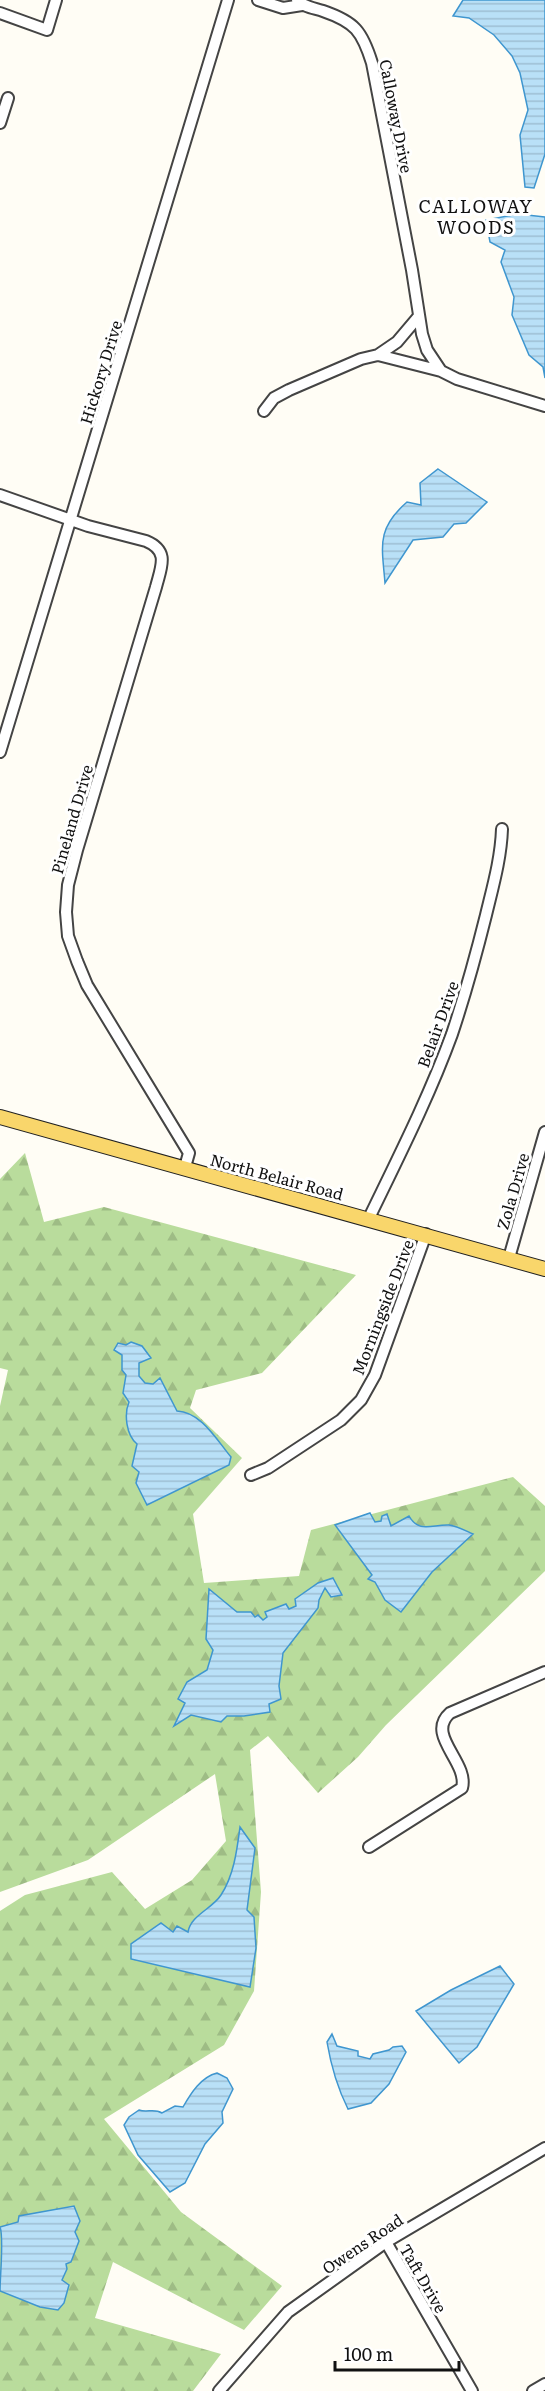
<svg xmlns="http://www.w3.org/2000/svg" width="545" height="2391" viewBox="0 0 545 2391" font-family="Literata,serif">
	<defs>
		<pattern id="forest-firs" width="22" height="20" patternUnits="userSpaceOnUse" patternTransform="scale(1.5)"><rect width="22" height="20" fill="#b9dc9c"/><path d="M5 1l3.5 6h-7zM16 11l3.5 6h-7z" fill="#9ebc85"/></pattern>
		<pattern id="water-rules" width="6" height="5" patternUnits="userSpaceOnUse" patternTransform="scale(1.5)"><rect width="6" height="5" fill="#b9e0f7"/><path d="M0 2.5h6" fill="none" stroke="#9ebfd3"/></pattern>
	</defs>
	<rect width="100%" height="100%" fill="#fffdf5"/>
	<path fill="url(#forest-firs)" d="M 25,1153 L 44,1222 L 104,1207 L 356,1275 L 262,1373 L 196,1390 L 190,1408 L 242,1458 L 193,1514 L 204,1583 L 299,1576 L 311,1530 L 513,1477 L 545,1506 L 545,1571 L 386,1725 L 358,1757 L 318,1793 L 268,1736 L 250,1750 L 261,1892 L 254,1991 L 224,2045 L 104,2119 L 181,2212 L 282,2286 L 244,2330 L 113,2262 L 95,2318 L 221,2354 L 193,2391 L 0,2391 L 0,1911 L 25,1895 L 112,1872 L 145,1909 L 192,1880 L 226,1841 L 215,1774 L 88,1860 L 0,1892 L 0,1406 L 8,1370 L 0,1368 L 0,1179 Z"/>
	<path fill="url(#water-rules)" stroke="#3f96cf" stroke-width="1.5" d="M 463,0 L 545,0 L 545,154 L 534,188 L 525,187 L 520,135 L 528,110 L 520,73 L 512,56 L 494,35 L 469,18 L 453,16 Z
		M 518,214 L 545,217 L 545,378 L 543,367 L 529,355 L 512,315 L 514,297 L 501,262 L 505,250 L 490,242 L 486,220 Z
		M 438,469 L 487,502 L 466,523 L 454,524 L 443,537 L 413,540 L 385,583 C 382,546 376,529 407,502 L 421,505 L 420,483 Z
		M 131,1342 L 142,1346 L 151,1358 L 139,1363 L 139,1376 L 145,1383 L 153,1384 L 160,1378 L 177,1411 C 201,1412 216,1439 231,1457 L 229,1465 L 147,1505 L 136,1483 L 139,1472 L 132,1466 L 137,1444 C 126,1435 124,1414 129,1402 L 123,1393 L 126,1375 L 122,1370 L 122,1355 L 114,1350 L 118,1343 L 126,1345 Z
		M 370,1513 L 375,1522 L 381,1521 L 382,1516 L 387,1514 L 391,1526 L 409,1516 C 419,1534 433,1524 449,1525 C 457,1526 466,1531 473,1534 L 432,1572 L 401,1612 L 385,1600 L 375,1582 L 368,1579 L 372,1575 L 335,1525 Z
		M 333,1578 L 342,1595 L 331,1597 L 325,1588 L 319,1600 L 318,1608 L 283,1653 L 279,1686 L 281,1699 L 269,1704 L 270,1712 L 244,1716 L 227,1716 L 221,1722 L 191,1715 L 174,1726 L 185,1703 L 178,1699 L 187,1682 L 207,1670 L 213,1650 L 206,1639 L 209,1589 L 237,1612 L 251,1612 L 255,1617 L 258,1615 L 263,1620 L 267,1617 L 265,1612 L 286,1604 L 289,1609 L 296,1606 L 295,1599 L 318,1583 Z
		M 240,1827 L 255,1848 L 247,1910 L 254,1917 L 256,1948 L 250,1987 L 131,1959 L 131,1944 L 161,1923 L 173,1932 L 177,1926 L 188,1932 C 191,1915 212,1909 221,1895 C 234,1875 237,1850 240,1827 Z
		M 500,1966 L 514,1984 L 477,2047 L 459,2063 L 416,2011 L 451,1990 Z
		M 332,2034 L 337,2046 L 358,2051 L 358,2056 L 370,2059 L 373,2054 L 389,2050 L 393,2047 L 402,2046 L 406,2052 L 389,2084 L 371,2103 L 348,2109 C 337,2087 331,2066 327,2042 Z
		M 217,2073 L 227,2078 L 233,2089 L 222,2112 L 223,2123 L 205,2144 L 185,2183 L 170,2192 L 138,2155 L 124,2125 L 129,2117 L 139,2110 C 147,2113 154,2108 162,2113 L 175,2106 L 183,2107 C 191,2093 201,2077 217,2073 Z
		M 74,2206 L 80,2221 L 75,2232 L 79,2241 L 71,2262 L 66,2264 L 67,2269 L 62,2280 L 69,2285 L 64,2303 L 58,2310 L 40,2307 L 0,2291 C 0,2276 4,2237 0,2227 L 18,2222 L 19,2216 Z"/>
	<g fill="none" stroke-linecap="round" stroke-linejoin="round">
		<defs>
			<path id="minor" d="M 258,0 L 283,8 L 302,5
				M 297,0 C 304,7 314,8 323,11 C 355,22 362,31 372,63 L 412,270 L 422,334 L 427,350 L 441,371 L 457,379 L 545,406
				M 0,13 L 47,30 L 56,0
				M 0,123 L 8,98
				M 378,355 L 441,371
				M 264,411 L 274,398 L 289,390 L 361,359 L 378,355 L 397,342 L 419,316
				M 0,495 L 88,526 L 146,541 C 170,551 161,567 156,587 L 77,850 L 68,885 L 66,912 L 68,936 L 77,961 L 87,985 L 189,1153 L 185,1167
				M 0,752 L 228,0
				M 369,1218 C 398,1158 429,1097 452,1034 C 465,995 476,955 486,915 C 493,886 501,858 502,829
				M 509,1258 L 545,1132
				M 251,1475 L 268,1468 L 341,1420 L 361,1400 L 375,1375 L 426,1234
				M 369,1847 L 462,1788 C 469,1762 425,1735 450,1713 L 545,1672
				M 386,2242 L 472,2391
				M 219,2391 L 288,2312 L 386,2242 L 545,2148
				M 533,2391 L 545,2384"/>
			<path id="major" d="M 0,1117 L 545,1269"/>
		</defs>
		<use href="#minor" stroke="#444" stroke-width="14"/>
		<use href="#major" stroke="#222" stroke-width="16"/>
		<use href="#minor" stroke="#fff" stroke-width="10"/>
		<use href="#major" stroke="#f9d66b" stroke-width="14"/>
	</g>
	<g text-anchor="middle" dominant-baseline="central" stroke-width="6" stroke-linejoin="round" paint-order="stroke">
		<g font-size="16" fill="#111" stroke="#fff">
			<text transform="translate(397 116) rotate(79)">Calloway Drive</text>
			<text transform="translate(100 372) rotate(-73)">Hickory Drive</text>
			<text transform="translate(71 819) rotate(-74)">Pineland Drive</text>
			<text transform="translate(437 1024) rotate(-70)">Belair Drive</text>
			<text transform="translate(277 1176) rotate(15)">North Belair Road</text>
			<text transform="translate(512 1191) rotate(-74)">Zola Drive</text>
			<text transform="translate(382 1307) rotate(-69)">Morningside Drive</text>
			<text transform="translate(362 2243) rotate(-34)">Owens Road</text>
			<text transform="translate(424 2278) rotate(60)">Taft Drive</text>
		</g>
		<g font-size="18" letter-spacing="1.5" fill="#111" stroke="#fff">
			<text x="476" y="205">CALLOWAY<tspan x="476" dy="21">WOODS</tspan></text>
		</g>
	</g>
	<path d="M335 2361v9h124v-9" fill="none" stroke="#111111" stroke-width="3"/>
	<text x="344" y="2361" font-size="18" fill="#111111" stroke="#ffffff" stroke-width="4.5" paint-order="stroke">100 m</text>
</svg>
